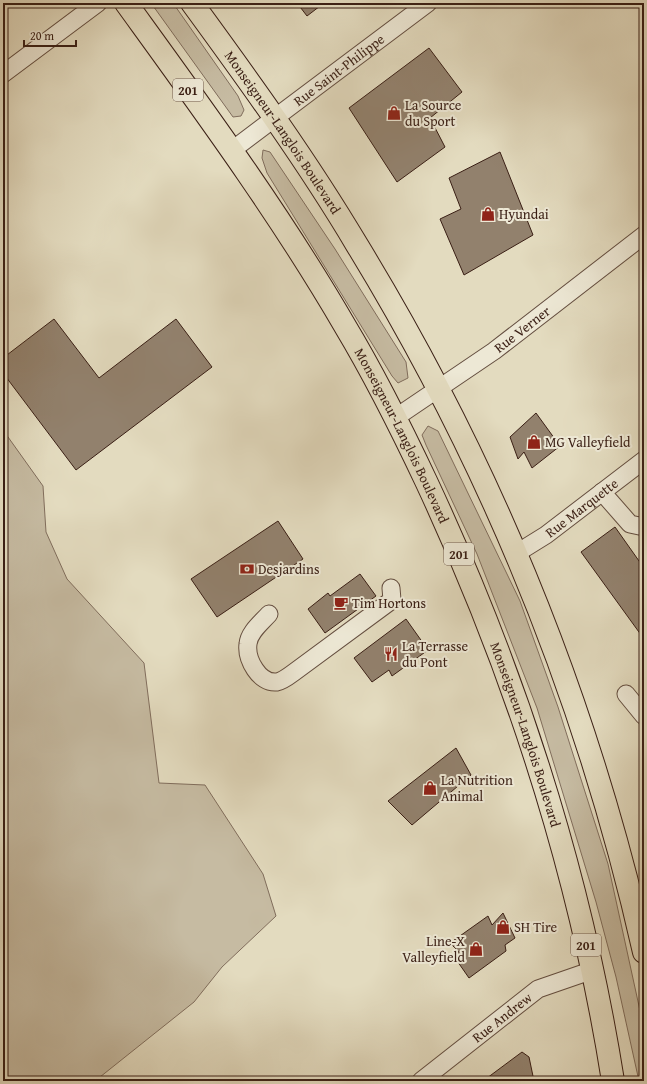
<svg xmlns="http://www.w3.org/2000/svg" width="647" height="1084" viewBox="0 0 647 1084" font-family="'Gentium Book Plus',serif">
	<rect width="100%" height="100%" fill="#e3dbbf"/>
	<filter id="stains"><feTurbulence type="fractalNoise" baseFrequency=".005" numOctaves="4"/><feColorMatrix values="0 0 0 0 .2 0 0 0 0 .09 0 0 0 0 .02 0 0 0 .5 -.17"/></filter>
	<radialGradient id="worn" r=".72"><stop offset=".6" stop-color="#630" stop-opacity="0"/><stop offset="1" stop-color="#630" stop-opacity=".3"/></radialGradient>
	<path fill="#c6bba2" stroke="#806d5c" d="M 151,3 L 173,3 L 238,96 L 244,110 L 241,116 L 233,117 Z
		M 263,150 L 270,152 L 335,249 L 406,362 L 408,378 L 398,383 L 392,376 L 267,173 L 262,158 Z
		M 428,426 L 438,431 L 520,601 L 558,707 L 608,864 L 644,1029 L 644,1079 L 639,1081 L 616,977 L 596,902 L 537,708 L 477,554 L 426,445 L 422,435 Z
		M 3,430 L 43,486 L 46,532 L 67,579 L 144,663 L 159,783 L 205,785 L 263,874 L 276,916 L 222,967 L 194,1002 L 95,1081 L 3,1081 Z"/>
	<path fill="#92816d" stroke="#3a1f15" d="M 297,3 L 324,3 L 307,16 Z
		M 429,48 L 462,92 L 430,118 L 445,147 L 397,182 L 349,108 Z
		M 500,152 L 533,235 L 464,275 L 440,219 L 461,209 L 449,178 Z
		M 54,319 L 99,378 L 176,319 L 212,367 L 76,470 L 3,373 L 3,358 Z
		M 536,413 L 560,446 L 532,468 L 524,452 L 518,459 L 510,437 Z
		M 278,521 L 303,559 L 217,617 L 191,579 Z
		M 615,527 L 644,568 L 644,639 L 581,552 Z
		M 360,574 L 376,596 L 325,633 L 308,609 L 328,593 L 330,596 Z
		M 406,619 L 428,650 L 392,676 L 389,670 L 372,682 L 354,658 Z
		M 456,748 L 471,775 L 412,825 L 388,801 Z
		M 503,913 L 515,938 L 505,945 L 506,951 L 469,978 L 453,955 L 459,952 L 450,943 L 488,916 L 492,925 Z
		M 522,1052 L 529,1057 L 534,1081 L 483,1081 Z"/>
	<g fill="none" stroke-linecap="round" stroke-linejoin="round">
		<defs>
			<g id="minor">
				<path d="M 3,74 L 98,3"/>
				<path id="s1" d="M 231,151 L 428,3"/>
				<path id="s2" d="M 395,418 L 494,351 L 644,235"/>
				<path d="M 602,492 L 630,524 L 644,527"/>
				<path id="s3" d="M 517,553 L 546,535 L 644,460"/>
				<path d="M 269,614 C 261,623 249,632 248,644 C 246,659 259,684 277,682 C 282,681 289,676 293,673 L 392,600 L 391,588"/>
				<path d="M 626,694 L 644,716"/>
				<path id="s4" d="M 421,1081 L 538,989 L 593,970"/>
			</g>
			<g id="highway">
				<path id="s5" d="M 126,3 C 202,108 280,214 345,326 C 375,376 401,428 426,481 C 515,671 580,873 613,1081"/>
				<path id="s6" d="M 192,3 C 249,81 307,161 357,245 C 492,466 587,699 644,952"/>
			</g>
		</defs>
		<use href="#minor" stroke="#644e40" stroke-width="19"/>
		<use href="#highway" stroke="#3a1f15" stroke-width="24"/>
		<use href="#minor" stroke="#ede8d5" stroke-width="17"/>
		<use href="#highway" stroke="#e3dbbf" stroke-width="22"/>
	</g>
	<defs>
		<symbol id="shop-bare" viewBox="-9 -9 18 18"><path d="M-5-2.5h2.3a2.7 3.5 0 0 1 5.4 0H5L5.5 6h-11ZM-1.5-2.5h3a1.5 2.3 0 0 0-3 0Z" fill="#8f2418" stroke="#ede8d5" stroke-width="2.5" paint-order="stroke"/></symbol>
		<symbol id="bank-bare" viewBox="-9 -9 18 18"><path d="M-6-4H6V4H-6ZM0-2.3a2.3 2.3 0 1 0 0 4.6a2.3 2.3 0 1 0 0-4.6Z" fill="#8f2418" stroke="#ede8d5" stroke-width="2.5" paint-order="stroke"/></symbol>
		<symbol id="cafe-bare" viewBox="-9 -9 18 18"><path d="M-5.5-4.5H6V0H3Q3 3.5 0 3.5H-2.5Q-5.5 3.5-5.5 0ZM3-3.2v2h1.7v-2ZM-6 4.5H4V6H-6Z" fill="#8f2418" stroke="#ede8d5" stroke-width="2.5" paint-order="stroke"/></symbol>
		<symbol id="restaurant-bare" viewBox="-9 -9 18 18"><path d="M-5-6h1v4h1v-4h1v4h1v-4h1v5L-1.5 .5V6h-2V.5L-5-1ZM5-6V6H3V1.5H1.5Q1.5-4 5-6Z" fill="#8f2418" stroke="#ede8d5" stroke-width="2.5" paint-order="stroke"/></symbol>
	</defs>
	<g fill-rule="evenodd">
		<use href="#shop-bare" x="384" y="103" width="20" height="20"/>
		<use href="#shop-bare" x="478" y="204" width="20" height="20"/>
		<use href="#shop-bare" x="524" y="432" width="20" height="20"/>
		<use href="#bank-bare" x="237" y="559" width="20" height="20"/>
		<use href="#cafe-bare" x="331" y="593" width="20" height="20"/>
		<use href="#restaurant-bare" x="381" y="644" width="20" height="20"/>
		<use href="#shop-bare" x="420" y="778" width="20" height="20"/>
		<use href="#shop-bare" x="493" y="917" width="20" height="20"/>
		<use href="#shop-bare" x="466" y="939" width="20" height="20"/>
	</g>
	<g text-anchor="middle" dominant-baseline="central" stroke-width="4" stroke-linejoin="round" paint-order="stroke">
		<g fill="#ede8d5" stroke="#705b4f" stroke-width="1">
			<rect x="173" y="79" width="30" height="22" rx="3"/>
			<rect x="444" y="543" width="30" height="22" rx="3"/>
			<rect x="571" y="934" width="30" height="22" rx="3"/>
		</g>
		<g font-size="13" font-weight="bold" fill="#3a1f15">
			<text x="188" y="90">201</text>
			<text x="459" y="554">201</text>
			<text x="586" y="945">201</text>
		</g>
		<g font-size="14" fill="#3a1f15" stroke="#ede8d5">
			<text stroke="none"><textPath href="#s1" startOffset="135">Rue Saint-Philippe</textPath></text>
			<text stroke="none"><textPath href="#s6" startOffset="158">Monseigneur-Langlois Boulevard</textPath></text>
			<text stroke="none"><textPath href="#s2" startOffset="155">Rue Verner</textPath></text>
			<text stroke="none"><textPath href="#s5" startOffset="514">Monseigneur-Langlois Boulevard</textPath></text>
			<text stroke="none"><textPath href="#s3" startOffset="79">Rue Marquette</textPath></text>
			<text stroke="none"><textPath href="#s5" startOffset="838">Monseigneur-Langlois Boulevard</textPath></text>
			<text stroke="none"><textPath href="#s4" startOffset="103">Rue Andrew</textPath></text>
		</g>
		<g font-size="14" fill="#3a1f15" stroke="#ede8d5" text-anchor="start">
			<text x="405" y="105">La Source<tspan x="405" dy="16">du Sport</tspan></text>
			<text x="499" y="214">Hyundai</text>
			<text x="545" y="442">MG Valleyfield</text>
			<text x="258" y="569">Desjardins</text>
			<text x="352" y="603">Tim Hortons</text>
			<text x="402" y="646">La Terrasse<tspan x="402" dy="16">du Pont</tspan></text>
			<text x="441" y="780">La Nutrition<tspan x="441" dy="16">Animal</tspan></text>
			<text x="514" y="927">SH Tire</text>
			<text x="465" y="941" text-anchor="end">Line-X<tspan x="465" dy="16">Valleyfield</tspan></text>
		</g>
	</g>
	<rect width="647" height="1084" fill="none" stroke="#e3dbbf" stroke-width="16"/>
	<rect x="4" y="4" width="639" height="1076" fill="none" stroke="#3a1f15" stroke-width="2"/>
	<rect x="8" y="8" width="631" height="1068" fill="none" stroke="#3a1f15"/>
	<path d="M24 40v6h52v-6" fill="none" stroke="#3a1f15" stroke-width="2"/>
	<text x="30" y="40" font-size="12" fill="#3a1f15" stroke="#ede8d5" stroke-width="3" paint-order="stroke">20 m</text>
	<rect width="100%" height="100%" filter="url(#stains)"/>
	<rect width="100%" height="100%" fill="url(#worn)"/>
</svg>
